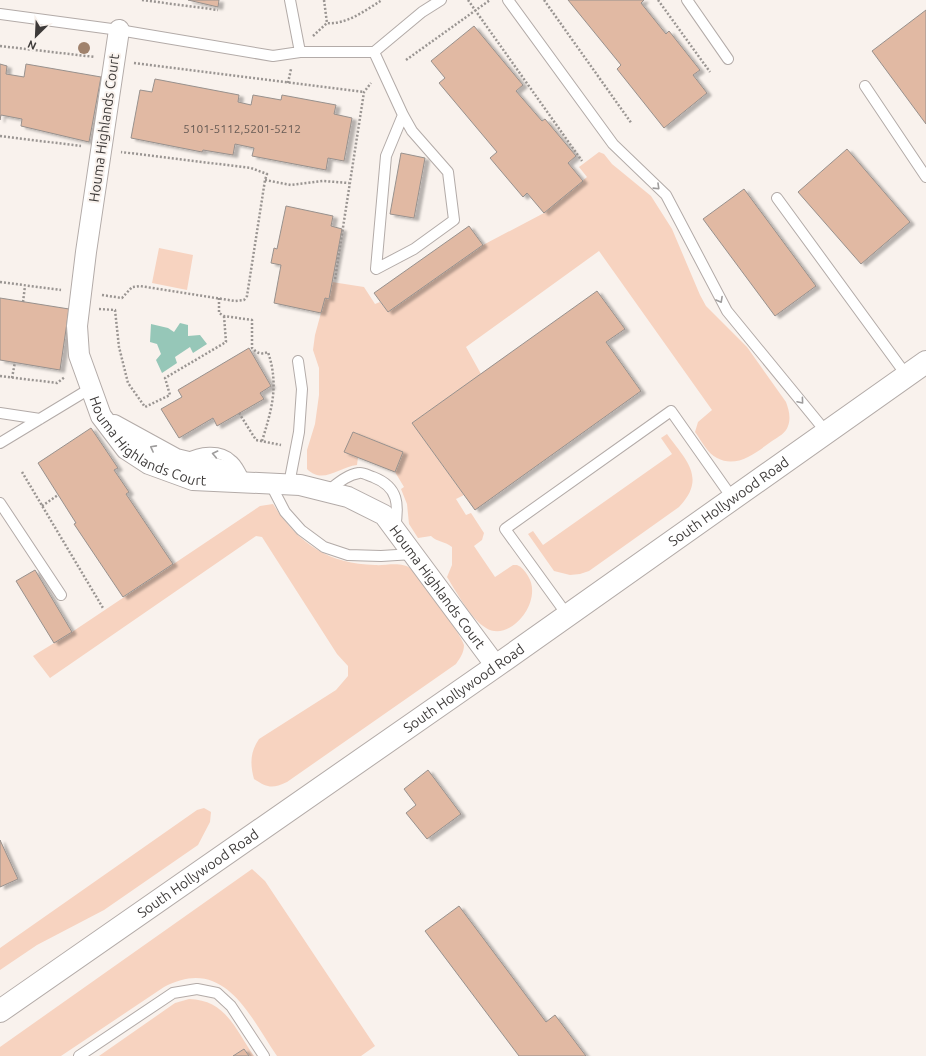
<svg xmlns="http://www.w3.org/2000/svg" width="926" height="1056" viewBox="0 0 926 1056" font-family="Ubuntu,sans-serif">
	<defs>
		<filter id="shadow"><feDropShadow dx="4.5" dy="2.5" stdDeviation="1" flood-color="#0004"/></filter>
	</defs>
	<rect width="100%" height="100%" fill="#f9f2ed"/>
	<path fill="#f7d3c0" d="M 599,152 L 604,154 L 612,164 L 651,196 L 672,229 L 700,295 L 706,306 L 747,347 L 786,402 C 789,410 791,418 788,426 C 786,433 778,437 772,441 C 757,452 737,469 717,458 C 708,454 701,440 695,432 L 698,422 L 712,410 L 599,251 L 466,347 L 481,374 L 412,423 L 464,495 L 456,499 L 466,515 L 471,513 L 484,533 L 482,540 L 474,546 L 495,577 L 513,565 L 517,565 C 522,567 525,571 528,576 C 544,601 510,643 486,628 C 471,619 457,593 447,577 L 452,565 L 452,547 C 444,541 437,542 431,536 L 418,538 L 409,524 L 407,504 L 401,489 L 404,487 L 395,472 L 403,452 L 353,432 L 358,457 L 357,465 C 339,467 323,485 307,469 L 307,450 L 315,424 L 319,395 L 319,368 L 313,350 L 315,335 L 325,298 L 329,299 L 332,282 L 364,287 L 375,304 L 380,302 L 388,312 L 483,245 L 544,213 L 587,177 L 579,167 Z
		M 159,248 L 193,255 L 187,290 L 152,283 Z
		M 667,434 C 686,460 707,478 679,507 L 589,571 L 580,574 L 570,575 L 554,571 L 528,534 L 533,531 L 543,545 L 672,454 L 661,438 Z
		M 273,504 C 298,543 328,564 375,565 C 385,566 402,561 411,569 C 418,575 464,638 464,645 C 464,653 460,658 456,664 L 287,782 C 272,789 268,788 254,779 C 250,764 250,752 259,739 L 336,690 L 348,676 L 348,666 L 337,654 L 262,537 L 256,536 L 50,678 L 33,656 L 72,632 L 260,506 Z
		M 204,808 L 211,812 L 210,822 L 198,845 L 104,910 L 37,945 L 0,970 L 0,948 L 197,810 Z
		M 252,869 L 265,881 L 375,1046 L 361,1056 L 277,1056 C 249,1015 224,955 164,987 L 61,1056 L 0,1056 L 0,1047 Z
		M 189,999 C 226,1000 235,1029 254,1056 L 249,1056 L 244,1049 L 233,1056 L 99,1056 L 175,1003 Z"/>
	<path fill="#96c7b8" d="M 180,323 L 188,325 L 188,336 L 200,335 L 207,344 L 193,353 L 190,347 L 175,357 L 177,363 L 162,373 L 156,360 L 161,354 L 157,344 L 150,342 L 151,324 L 168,328 L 174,332 Z"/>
	<path fill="#e1b9a3" stroke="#98918d" filter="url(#shadow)" d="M 188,0 L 219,0 L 218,7 Z
		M 568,0 L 644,0 L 641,3 L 666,34 L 669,31 L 700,70 L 693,75 L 707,93 L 664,128 L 617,69 L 621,65 Z
		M 926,10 L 926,124 L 872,51 Z
		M 474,26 L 523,85 L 516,91 L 542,121 L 545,119 L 576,156 L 568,163 L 583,181 L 544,213 L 527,193 L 523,197 L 490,158 L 497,152 L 439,83 L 445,78 L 431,61 Z
		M 0,64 L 7,66 L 6,74 L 24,77 L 26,64 L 101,77 L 89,142 L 21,126 L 22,119 L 1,115 L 0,120 Z
		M 155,79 L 239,95 L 238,102 L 251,105 L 253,95 L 281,100 L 282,95 L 336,105 L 334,114 L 352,118 L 344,161 L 328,158 L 326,170 L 252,156 L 254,148 L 235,144 L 233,155 L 203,150 L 202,152 L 131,138 L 140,90 L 152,92 Z
		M 847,149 L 910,222 L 861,264 L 798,192 Z
		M 401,153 L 425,158 L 414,218 L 390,214 Z
		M 744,189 L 816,286 L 775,316 L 703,219 Z
		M 286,206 L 333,216 L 331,226 L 342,229 L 329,299 L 325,298 L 321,313 L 274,303 L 281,265 L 271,263 L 274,248 L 277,249 Z
		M 469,226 L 483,245 L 388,312 L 374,293 Z
		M 597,291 L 625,329 L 606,342 L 641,391 L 475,510 L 412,423 Z
		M 0,298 L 69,309 L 60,370 L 0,360 Z
		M 249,348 L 271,386 L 260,393 L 264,399 L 217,426 L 213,418 L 179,438 L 161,409 L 182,397 L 178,390 Z
		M 91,428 L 118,468 L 114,470 L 129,492 L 126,494 L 173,564 L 123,597 L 74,524 L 76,523 L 38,463 Z
		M 353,432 L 403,452 L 395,472 L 344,452 Z
		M 35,570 L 72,632 L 54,643 L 16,581 Z
		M 428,770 L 461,814 L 427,839 L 406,813 L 416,805 L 404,789 Z
		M 0,840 L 18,879 L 0,887 Z
		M 459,906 L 546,1022 L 555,1015 L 586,1056 L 519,1056 L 425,931 Z
		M 244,1049 L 249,1056 L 233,1056 Z"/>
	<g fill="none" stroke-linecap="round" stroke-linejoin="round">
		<defs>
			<path id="service" d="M 508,0 L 613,144 L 666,195 L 727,311 L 827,433
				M 687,0 L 728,59
				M 0,14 L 119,30 L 273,56 L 300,52 L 290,0
				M 300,52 L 374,52 L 403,115 L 412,131 L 448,172 L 454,220 L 414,249 L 376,269 L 386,156 L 403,115
				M 374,52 L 422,12 L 441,0
				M 865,86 L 926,177
				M 777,198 L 907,376
				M 0,413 L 40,419
				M 0,443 L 91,388
				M 187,459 C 199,452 220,449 231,460 C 236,463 239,470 242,475
				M 270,483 L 285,512 L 301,530 L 324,547 L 348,555 L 381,556 L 413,554
				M 289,484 L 299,432 L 302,389 L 298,361
				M 326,492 C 336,485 346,475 359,473 C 363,472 369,476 373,477 C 399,487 399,505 395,528
				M 0,503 L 61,595
				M 568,616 L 505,529 L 671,411 L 733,499
				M 79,1056 L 173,993 L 197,989 L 217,993 L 231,1006 L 264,1056"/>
			<g id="minor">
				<path id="s1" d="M 119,30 L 86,252 L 77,326 L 79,355 L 101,416 L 126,449 L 149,464 L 193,480 L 300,485 L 348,497 L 384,515 L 496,666"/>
				<path d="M 114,425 L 176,459 L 230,472"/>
			</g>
			<g id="tertiary">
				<path id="s2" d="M 0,1011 L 496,666 L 926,362"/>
			</g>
		</defs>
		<use href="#service" stroke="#b3aba8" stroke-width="12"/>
		<use href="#minor" stroke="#b3aba8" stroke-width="22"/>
		<use href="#tertiary" stroke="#b3aba8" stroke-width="24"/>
		<path stroke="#9a9592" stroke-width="2.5" stroke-dasharray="2 2" stroke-linecap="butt" d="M 142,0 L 218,10
			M 324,0 L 327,23
			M 468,0 L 582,161
			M 544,0 L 632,124
			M 658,0 L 710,72
			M 313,36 L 327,23 C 346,25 366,10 382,0
			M 0,46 L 95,57
			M 406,60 L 490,0
			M 134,63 L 364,92
			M 288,83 L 291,69
			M 0,136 L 81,146
			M 265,180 L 291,185 L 323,181 L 349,183
			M 335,279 L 364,92 L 371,83
			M 0,282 L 61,290
			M 102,295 L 122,298 L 132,287 L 140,286 L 235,301 L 244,300 L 247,296 L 265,180 L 267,174 L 251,168 L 121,152
			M 219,298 L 219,313 L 224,316 L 252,320 L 252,348 C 257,353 261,355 268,352 C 279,385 272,409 262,441
			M 23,302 L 25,286
			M 99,309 L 115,310 L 119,347 L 128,383 L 145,407 L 170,395 L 165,378 L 226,342 L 224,316
			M 0,376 L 49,382 L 57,383 L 65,377
			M 12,378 L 15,362
			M 239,413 L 256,440 L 281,445
			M 22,472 L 103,608
			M 42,506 L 58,495"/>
		<use href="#service" stroke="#fff" stroke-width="10"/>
		<use href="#minor" stroke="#fff" stroke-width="20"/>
		<use href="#tertiary" stroke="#fff" stroke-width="22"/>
	</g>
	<circle fill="#a0826c" cx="84" cy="48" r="6"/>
	<defs><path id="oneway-chevron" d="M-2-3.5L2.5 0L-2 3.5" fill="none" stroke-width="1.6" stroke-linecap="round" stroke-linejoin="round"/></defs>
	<g stroke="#9e9c9c">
		<use href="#oneway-chevron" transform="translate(657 187) rotate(44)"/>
		<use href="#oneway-chevron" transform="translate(720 300) rotate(61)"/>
		<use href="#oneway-chevron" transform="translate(801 401) rotate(50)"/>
		<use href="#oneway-chevron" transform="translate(153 448) rotate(-152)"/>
		<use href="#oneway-chevron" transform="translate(215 454) rotate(-168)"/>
	</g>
	<g text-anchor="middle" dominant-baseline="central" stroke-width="4" stroke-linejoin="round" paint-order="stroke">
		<g font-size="12" fill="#665a54">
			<text x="242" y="128">5101-5112,5201-5212</text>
		</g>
		<g font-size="14" fill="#3d3a39" stroke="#f9f2ed">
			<text transform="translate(104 128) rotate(-82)">Houma Highlands Court</text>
			<text stroke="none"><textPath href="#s1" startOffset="447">Houma Highlands Court</textPath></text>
			<text stroke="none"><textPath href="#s2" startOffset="889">South Hollywood Road</textPath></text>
			<text stroke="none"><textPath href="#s1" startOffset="795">Houma Highlands Court</textPath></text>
			<text stroke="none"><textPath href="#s2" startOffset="565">South Hollywood Road</textPath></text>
			<text stroke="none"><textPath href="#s2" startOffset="241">South Hollywood Road</textPath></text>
		</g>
	</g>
	<g transform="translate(36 36) rotate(204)" stroke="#f9f2ed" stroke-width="3" paint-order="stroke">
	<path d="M0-3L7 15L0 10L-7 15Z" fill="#3d3a39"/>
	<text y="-6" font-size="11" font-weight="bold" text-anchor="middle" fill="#3d3a39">N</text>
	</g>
</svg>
